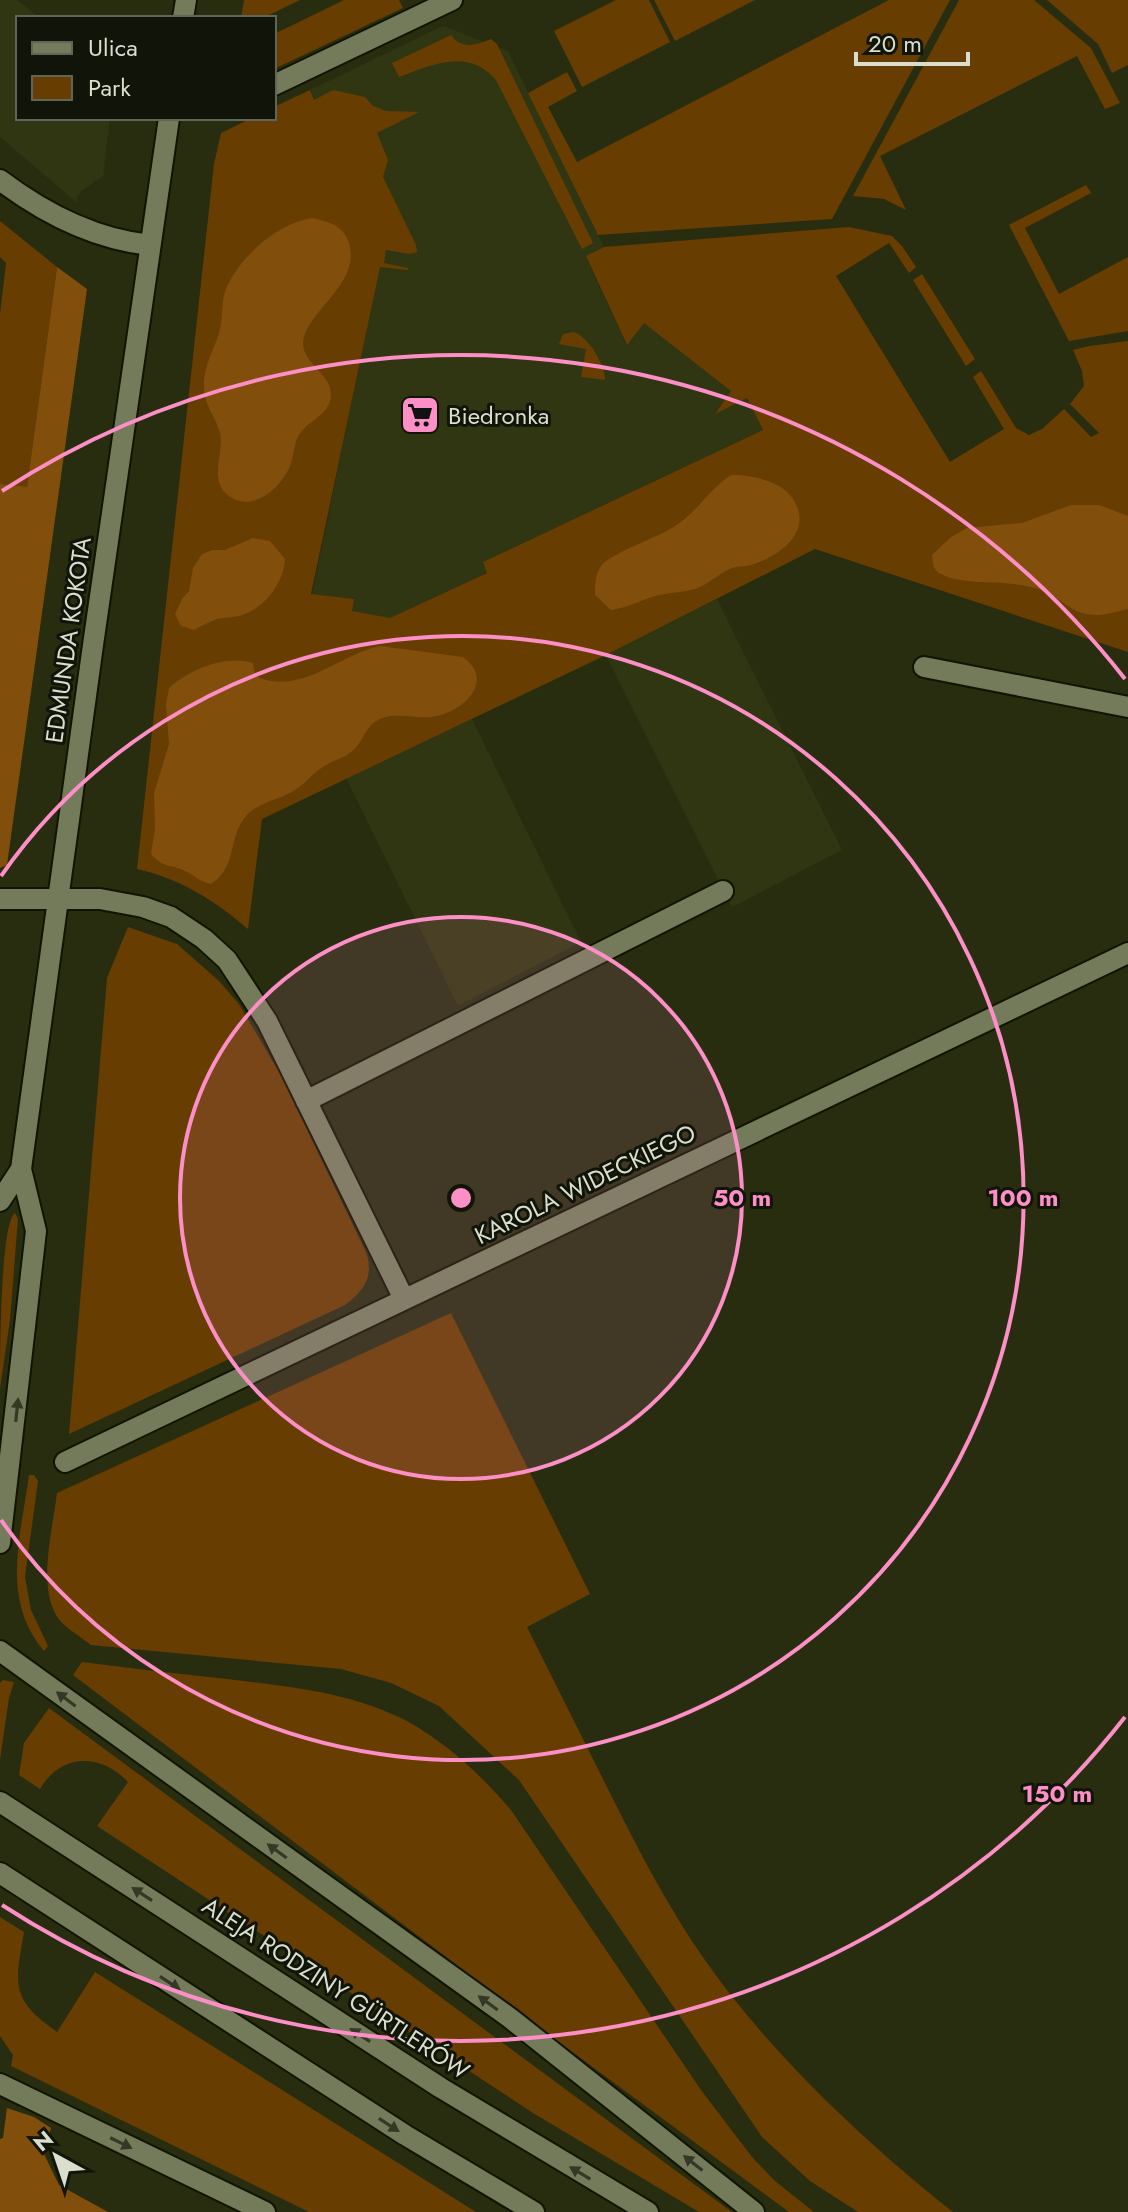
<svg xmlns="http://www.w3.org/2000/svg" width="1128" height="2212" viewBox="0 0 1128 2212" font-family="Jost,sans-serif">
	<rect width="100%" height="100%" fill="#282d10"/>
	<path fill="#303611" d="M 0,0 L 17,0 L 40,18 L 18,18 L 18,118 L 110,118 L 103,176 L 80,192 L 76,202 L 0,137 Z
		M 443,26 L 508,51 L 604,247 L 586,257 L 626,344 L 644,322 L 732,391 L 716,412 L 747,398 L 763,430 L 483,562 L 488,572 L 298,663 L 381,259 L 310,90 Z
		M 717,599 L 842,850 L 732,907 L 606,655 Z
		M 472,719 L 581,942 L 458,1006 L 346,778 Z"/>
	<path fill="#673d02" d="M 244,0 L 300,0 L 263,18 L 241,18 Z
		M 344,0 L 399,0 L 403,8 L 274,69 L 274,34 Z
		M 616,0 L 649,0 L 670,42 L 582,87 L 554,31 Z
		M 654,0 L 755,0 L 675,41 Z
		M 889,0 L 950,0 L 832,219 L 598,235 L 528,93 L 567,72 L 577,91 L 548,107 L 577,162 Z
		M 959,0 L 1034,0 L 1091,48 L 1120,103 L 1105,109 L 1077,56 L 880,156 L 906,210 L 884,199 L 853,196 Z
		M 1047,0 L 1128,0 L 1128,65 L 1112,73 L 1098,44 Z
		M 451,35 C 462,50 476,45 491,39 L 497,44 L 593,243 L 582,249 L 496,80 C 469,47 431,65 399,77 L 392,63 Z
		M 310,90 L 314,100 L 333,90 L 365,97 L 373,106 L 386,111 L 419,112 L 377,133 L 388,160 L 383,177 L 416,245 L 417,252 L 410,254 L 386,250 L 384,263 L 408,268 L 408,270 L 380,267 L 311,594 L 354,599 L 352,611 L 390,618 L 487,573 L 483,562 L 763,430 L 747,398 L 715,414 L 731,391 L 644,323 L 627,345 L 586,256 L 604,247 L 849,227 L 892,236 L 902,246 L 916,267 L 909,273 L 889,243 L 836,276 L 950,462 L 1004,429 L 973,377 L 981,371 L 1016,428 L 1029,435 L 1042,429 L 1064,409 L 1091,437 L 1099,433 L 1070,404 L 1084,386 L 1082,371 L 1073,350 L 1089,346 L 1128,341 L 1128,652 L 815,549 L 606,655 L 262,819 L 248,929 C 214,900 181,879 137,869 L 214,164 L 221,133 L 252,118 L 274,118 L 274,107 Z
		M 1086,185 L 1091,193 L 1025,228 L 1059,294 L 1128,257 L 1128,331 L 1069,341 L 1009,225 Z
		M 0,221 L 57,267 L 27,488 L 0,484 L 0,314 L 6,263 L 0,257 Z
		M 922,274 L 975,359 L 966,366 L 913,280 Z
		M 574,332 C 588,337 606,365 605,380 L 581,377 L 586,349 L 559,344 L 563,334 Z
		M 128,927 L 177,944 L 219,981 L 239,1004 L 280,1074 L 366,1252 C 374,1276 365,1290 345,1305 L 69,1434 L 107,978 Z
		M 15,1213 L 18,1219 L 10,1320 L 0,1389 C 0,1361 0,1223 15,1213 Z
		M 451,1313 L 590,1594 L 527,1627 C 554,1681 581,1735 608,1789 C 638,1849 668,1908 707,1963 C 770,2053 867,2144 953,2212 L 858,2212 L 810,2181 L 762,2137 L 519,1780 L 439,1706 L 391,1683 L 341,1669 L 91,1645 C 81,1637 69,1630 61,1622 C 35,1593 53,1528 57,1493 Z
		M 29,1475 L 34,1475 L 38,1481 L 25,1577 L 31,1610 L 48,1646 L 44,1651 C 0,1599 21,1536 29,1475 Z
		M 82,1662 C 130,1668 179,1674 227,1679 C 287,1686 350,1692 405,1720 C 446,1742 481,1775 511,1810 L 701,2090 L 752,2157 L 775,2181 L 814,2212 L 789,2212 L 556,2040 L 73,1675 Z
		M 3,1680 L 14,1682 L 9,1698 L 0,1760 L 0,1683 Z
		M 49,1708 L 645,2148 L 732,2212 L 699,2212 L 533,2113 L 97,1826 L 128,1782 C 101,1753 61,1753 40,1789 L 19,1775 L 24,1743 Z
		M 0,1917 L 24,1932 C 15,1985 10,1999 57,2032 L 95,1972 L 476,2212 L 309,2212 L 11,2066 L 13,2055 L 0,2036 Z"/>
	<path fill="#814f0b" d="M 312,218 C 329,222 343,225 349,243 C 362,285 303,313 303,344 C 304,365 332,374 331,396 C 329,415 311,419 301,432 C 294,440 294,456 290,466 C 282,486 256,510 234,499 C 205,484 225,455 220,433 C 216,417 204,405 204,388 C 203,368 212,354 218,336 C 224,321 220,304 226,289 C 239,257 278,223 312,218 Z
		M 57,267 L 87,289 L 7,865 L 0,868 L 0,484 L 27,487 Z
		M 731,475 C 751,475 782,481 793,499 C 814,532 780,556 751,565 C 745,567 738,566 732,568 C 721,572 711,582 700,587 C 688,592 676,592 664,594 C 645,597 630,608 611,610 L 595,595 C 595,585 595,574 601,566 C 609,554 656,538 672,528 C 696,514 708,490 731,475 Z
		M 1071,505 L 1099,505 L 1128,516 L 1128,609 C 1118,611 1107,615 1097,615 C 1071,615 1062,598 1041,590 C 1011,578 969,587 943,575 C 933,571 933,565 932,555 L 951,537 L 967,528 L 1022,523 Z
		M 253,538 L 270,541 L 285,559 C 284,582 265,608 242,615 C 234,618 225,617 217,619 C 209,622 201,626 194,630 L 181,626 L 175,614 L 182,599 L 189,591 L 193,568 L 202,554 L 213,550 L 225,550 Z
		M 380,646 L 463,657 C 495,680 465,710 437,716 C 416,721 391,708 372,724 C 363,733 361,745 350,753 C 342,759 331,761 323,767 C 313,773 305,784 295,790 C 280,800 258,802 246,816 C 228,837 237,868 211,884 C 198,881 197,877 187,872 C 171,863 165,870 151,854 L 155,828 L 154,793 L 169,744 L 166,705 L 169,688 C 189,670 225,654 253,663 L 255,676 C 300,697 338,655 380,646 Z
		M 7,2108 L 34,2117 L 51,2128 L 44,2154 L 59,2185 L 108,2212 L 0,2212 L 0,2139 L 3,2138 Z"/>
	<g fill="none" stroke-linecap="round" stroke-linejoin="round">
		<defs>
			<path id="minor" d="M 274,85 L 452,0
				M 0,180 C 45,214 94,239 150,245
				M 924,667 L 1128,707
				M 0,899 L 100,899 L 143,907 L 171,917 L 204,939 L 227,960 L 267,1021 L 404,1299
				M 306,1101 L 723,891
				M 65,1462 L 1128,953"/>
			<path id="tertiary" d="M 183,18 L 186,0
				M 0,1201 L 21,1169
				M 0,1543 L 36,1231 L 21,1169 L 93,645 L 169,118"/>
			<path id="secondary" d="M 0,1651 L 510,2018 L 754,2212
				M 0,1802 L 441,2088 L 648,2212
				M 0,1873 L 405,2135 L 534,2212
				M 0,2084 L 265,2212"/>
		</defs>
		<use href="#minor" stroke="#111500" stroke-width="24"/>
		<use href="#tertiary" stroke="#111500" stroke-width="24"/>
		<use href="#secondary" stroke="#111500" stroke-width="24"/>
		<use href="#minor" stroke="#747b5b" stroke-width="20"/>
		<use href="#tertiary" stroke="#747b5b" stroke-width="20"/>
		<use href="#secondary" stroke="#747b5b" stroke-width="20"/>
	</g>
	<defs><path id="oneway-solid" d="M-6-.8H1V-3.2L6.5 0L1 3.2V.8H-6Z" transform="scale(2)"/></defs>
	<g fill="#343825">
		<use href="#oneway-solid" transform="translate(17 1410) rotate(-84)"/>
		<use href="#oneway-solid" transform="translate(66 1699) rotate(-143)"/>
		<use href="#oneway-solid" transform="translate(277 1851) rotate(-144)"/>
		<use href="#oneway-solid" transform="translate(142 1894) rotate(-147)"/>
		<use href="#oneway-solid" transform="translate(170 1983) rotate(33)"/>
		<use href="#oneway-solid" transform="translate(488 2003) rotate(-144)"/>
		<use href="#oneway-solid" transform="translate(360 2035) rotate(-147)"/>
		<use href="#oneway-solid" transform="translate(389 2125) rotate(33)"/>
		<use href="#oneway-solid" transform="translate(121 2143) rotate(26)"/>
		<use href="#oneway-solid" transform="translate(693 2163) rotate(-142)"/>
		<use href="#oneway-solid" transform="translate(580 2173) rotate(-149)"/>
	</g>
	<circle cx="461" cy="1198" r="281" fill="#fb8fc6" fill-opacity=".12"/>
	<g fill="none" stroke="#fb8fc6" stroke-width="4">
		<circle cx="461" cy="1198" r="281"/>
		<path d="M1 876A562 562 0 1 1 1 1520"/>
		<path d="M1125 1717A843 843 0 0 1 2 1905M2 491A843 843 0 0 1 1125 679"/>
	</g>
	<defs>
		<symbol id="supermarket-square" viewBox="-11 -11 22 22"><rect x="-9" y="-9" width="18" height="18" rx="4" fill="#fb8fc6" stroke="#111408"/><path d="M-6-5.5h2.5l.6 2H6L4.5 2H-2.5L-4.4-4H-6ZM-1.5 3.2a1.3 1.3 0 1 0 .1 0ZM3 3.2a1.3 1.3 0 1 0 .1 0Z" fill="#111"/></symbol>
	</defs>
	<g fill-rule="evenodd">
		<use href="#supermarket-square" x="398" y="393" width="44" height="44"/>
	</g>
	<g text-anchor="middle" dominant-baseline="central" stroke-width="6" stroke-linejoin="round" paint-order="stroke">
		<g font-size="24" fill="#dadecd" stroke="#111408" text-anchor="start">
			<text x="448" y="415">Biedronka</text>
		</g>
		<g font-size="24" fill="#dadecd" stroke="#111408">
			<text transform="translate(68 640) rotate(-82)">EDMUNDA KOKOTA</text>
			<text transform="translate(585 1184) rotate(-26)">KAROLA WIDECKIEGO</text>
			<text transform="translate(336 1988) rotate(33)">ALEJA RODZINY GÜRTLERÓW</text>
		</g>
	</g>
	<circle cx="461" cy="1198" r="12" fill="#fb8fc6" stroke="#111408" stroke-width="4"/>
	<g font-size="24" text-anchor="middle" font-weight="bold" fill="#fb8fc6" stroke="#111408" stroke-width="6" stroke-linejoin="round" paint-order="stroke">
		<text x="742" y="1206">50 m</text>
		<text x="1023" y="1206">100 m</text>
		<text x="1057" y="1802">150 m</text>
	</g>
	<rect x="16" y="16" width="260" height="104" fill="#111408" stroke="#616557" stroke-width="2"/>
	<rect x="32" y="42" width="40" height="12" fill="#747b5b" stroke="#616557" stroke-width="2"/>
	<text x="88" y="56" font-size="24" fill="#dadecd">Ulica</text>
	<rect x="32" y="76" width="40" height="24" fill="#673d02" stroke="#616557" stroke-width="2"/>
	<text x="88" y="96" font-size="24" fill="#dadecd">Park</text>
	<g transform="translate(56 2156) rotate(320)" stroke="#111408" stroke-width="6" paint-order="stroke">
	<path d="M0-6L14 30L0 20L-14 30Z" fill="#dadecd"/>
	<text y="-12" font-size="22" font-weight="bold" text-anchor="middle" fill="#dadecd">N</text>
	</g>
	<path d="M856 52v12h112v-12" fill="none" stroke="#dadecd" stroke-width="4"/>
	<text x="868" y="52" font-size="24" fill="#dadecd" stroke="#111408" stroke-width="6" paint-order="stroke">20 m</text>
</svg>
